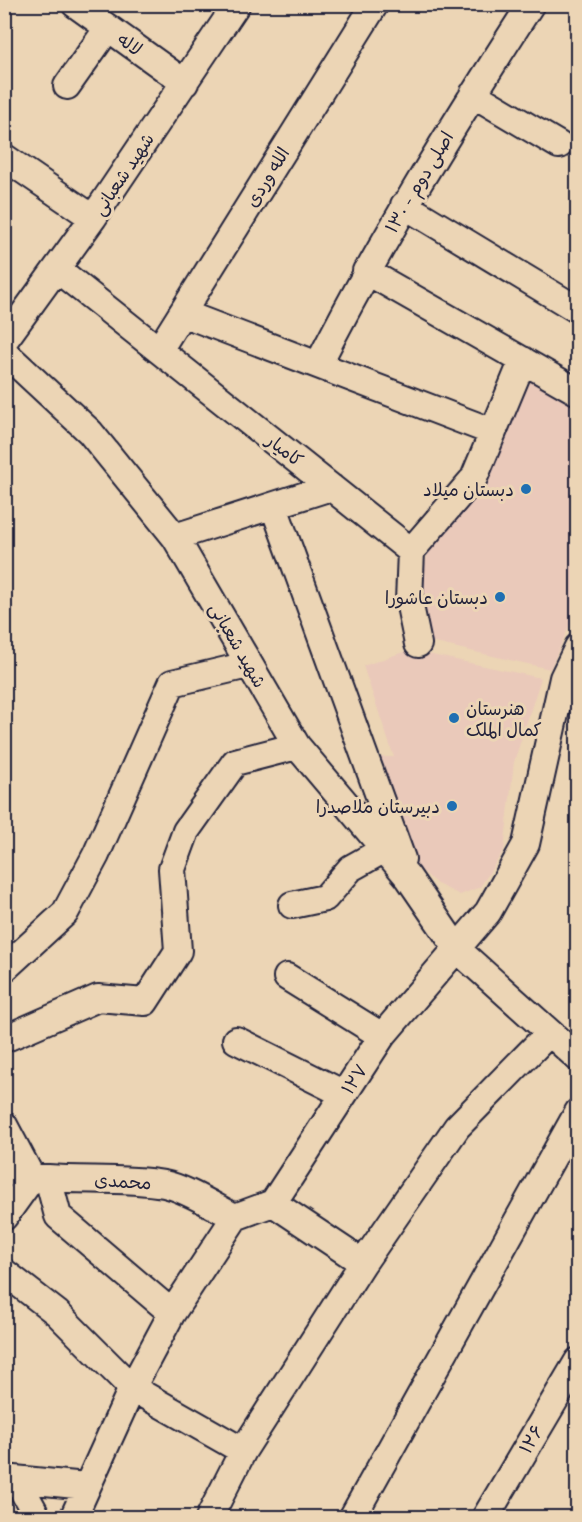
<svg xmlns="http://www.w3.org/2000/svg" width="582" height="1522" viewBox="0 0 582 1522" font-family="Delius,'Playpen Sans Arabic',sans-serif">
	<rect width="100%" height="100%" fill="#ecd5b5"/>
	<filter id="ink" filterUnits="userSpaceOnUse"><feTurbulence type="fractalNoise" baseFrequency=".0167" numOctaves="2"/><feDisplacementMap in="SourceGraphic" scale="12" xChannelSelector="R" yChannelSelector="G"/><feConvolveMatrix kernelMatrix="1 2 1 2 8 2 1 2 1" color-interpolation-filters="sRGB"/></filter>
	<g filter="url(#ink)">
		<path fill="#eac9ba" d="M 524,374 L 577,407 L 577,609 L 550,669 L 431,642 L 420,584 L 428,553 L 462,511 Z
			M 409,650 L 541,678 L 514,762 L 504,850 L 480,887 L 460,895 L 437,884 L 413,863 L 379,757 L 394,757 L 363,666 Z"/>
		<g fill="none" stroke-linecap="round" stroke-linejoin="round">
			<defs>
				<path id="minor" d="M 75,4 L 185,83
					M 67,86 L 108,28
					M 473,94 L 559,145
					M 4,157 L 93,218
					M 404,205 L 578,310
					M 57,269 L 411,551
					M 366,271 L 578,392
					M 182,313 L 493,432
					M 4,341 L 93,218 L 237,4
					M 159,350 L 375,4
					M 4,352 L 90,432 L 175,537 L 297,746 L 408,877 L 458,950 L 578,1058
					M 318,365 C 381,240 455,122 531,4
					M 274,507 L 402,859
					M 175,537 L 331,487
					M 418,644 L 409,601 L 411,551 L 474,478 L 523,360
					M 292,905 L 325,898 L 351,868 L 385,849
					M 4,969 L 65,913 L 96,855 L 172,683 L 248,665
					M 287,977 L 382,1036
					M 4,1039 L 98,998 L 145,1002 L 178,951 L 172,869 L 186,831 L 235,762 L 297,746
					M 236,1040 L 344,1094
					M 4,1125 L 32,1178 L 4,1217
					M 4,1171 C 56,1185 111,1175 164,1184 C 185,1188 215,1207 235,1217
					M 48,1178 L 58,1216 L 172,1313
					M 363,1263 L 457,1127 L 549,1033
					M 4,1272 L 57,1313 L 132,1388 L 243,1451
					M 4,1478 L 86,1486
					M 17,1480 L 38,1518
					M 73,1518 L 132,1388 L 172,1313 L 235,1217 L 273,1203 L 382,1036 L 488,912 L 526,844 L 563,678 L 578,647
					M 209,1518 L 243,1451 L 363,1263 L 273,1203
					M 352,1518 L 578,1112
					M 485,1518 L 578,1361"/>
			</defs>
			<use href="#minor" stroke="#22223b" stroke-width="30"/>
			<use href="#minor" stroke="#ecd5b5" stroke-width="26"/>
		</g>
	</g>
	<g fill="#1f6fb2" stroke="#ecd5b5" stroke-width="2">
		<circle cx="526" cy="489" r="6"/>
		<circle cx="500" cy="597" r="6"/>
		<circle cx="454" cy="718" r="6"/>
		<circle cx="452" cy="806" r="6"/>
	</g>
	<g text-anchor="middle" dominant-baseline="central" stroke-width="6" stroke-linejoin="round" paint-order="stroke">
		<g font-size="18" fill="#22223b" stroke="#ecd5b5">
			<text transform="translate(130 44) rotate(35)">لاله</text>
			<text transform="translate(123 174) rotate(-56)">شهید شعبانی</text>
			<text transform="translate(267 177) rotate(-58)">الله وردی</text>
			<text transform="translate(419 182) rotate(-59)">اصلی دوم - ۱۳۰</text>
			<text transform="translate(285 450) rotate(38)">کامیار</text>
			<text transform="translate(238 645) rotate(60)">شهید شعبانی</text>
			<text transform="translate(354 1079) rotate(-57)">۱۲۷</text>
			<text transform="translate(123 1181) rotate(4)">محمدی</text>
			<text transform="translate(531 1439) rotate(-60)">۱۲۶</text>
		</g>
		<g font-size="18" fill="#22223b" stroke="#ecd5b5" text-anchor="end">
			<text x="514" y="489">دبستان میلاد</text>
			<text x="488" y="597">دبستان عاشورا</text>
			<text x="466" y="708" text-anchor="start">هنرستان<tspan x="466" dy="21">کمال الملک</tspan></text>
			<text x="440" y="806">دبیرستان ملاصدرا</text>
		</g>
	</g>
	<rect width="582" height="1522" fill="none" stroke="#ecd5b5" stroke-width="24"/>
	<rect x="12" y="12" width="558" height="1498" fill="none" stroke="#22223b" stroke-width="2" filter="url(#ink)"/>
</svg>
